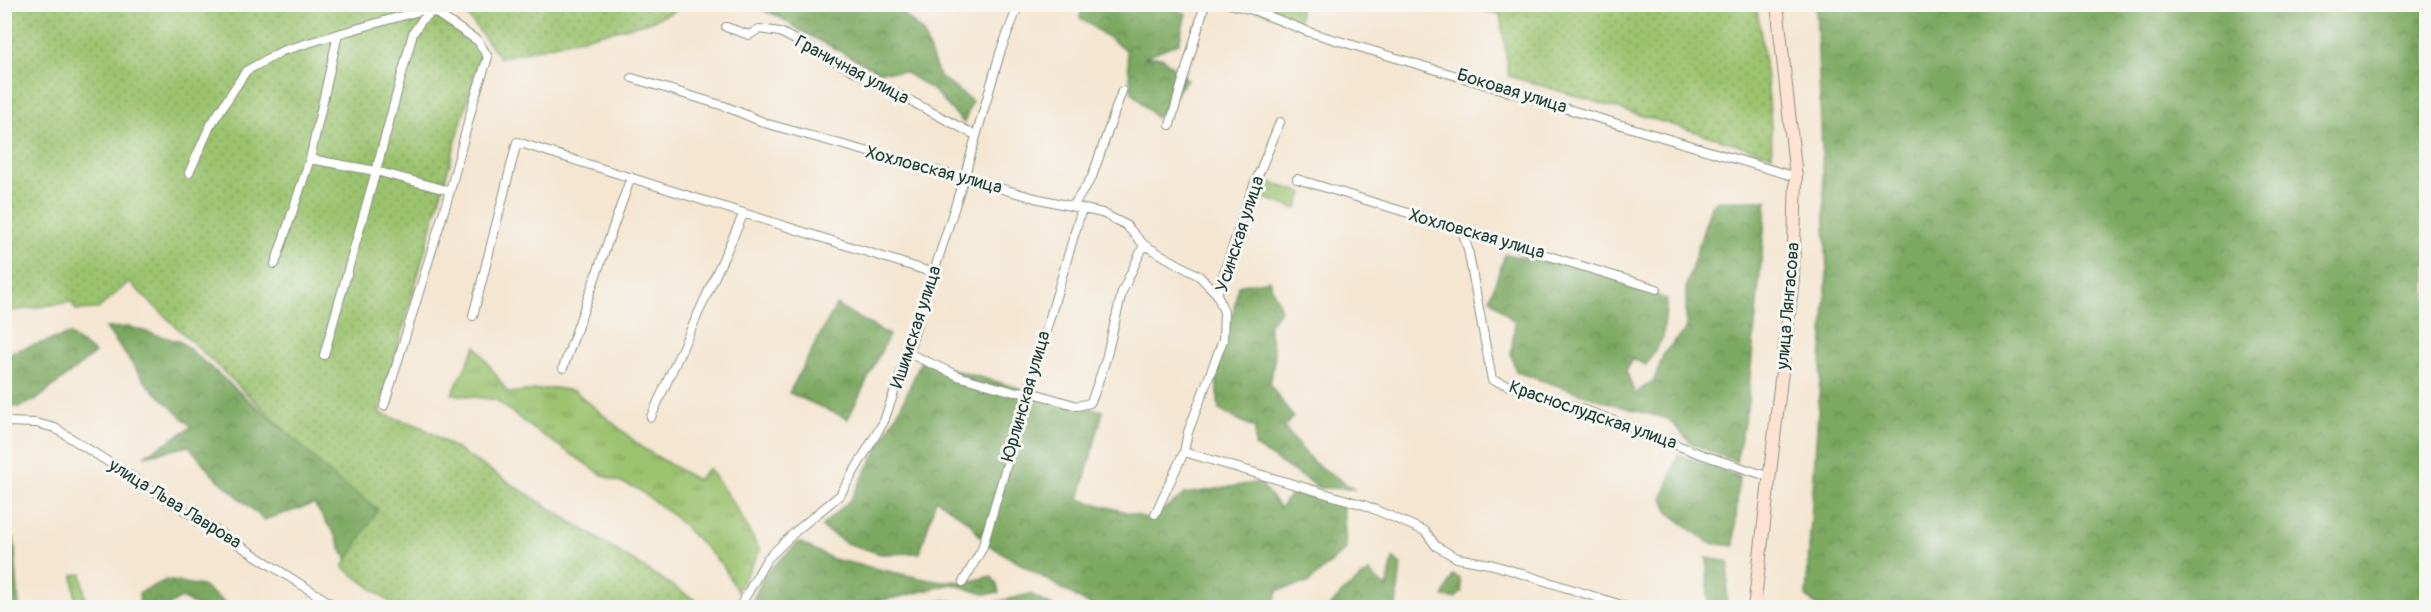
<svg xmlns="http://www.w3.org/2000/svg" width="2431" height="612" viewBox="0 0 2431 612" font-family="Pangolin,sans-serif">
	<defs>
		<pattern id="grass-tufts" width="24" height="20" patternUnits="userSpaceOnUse" patternTransform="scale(1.5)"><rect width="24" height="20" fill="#9bc26e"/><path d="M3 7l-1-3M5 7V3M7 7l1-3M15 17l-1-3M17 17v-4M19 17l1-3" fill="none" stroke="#7e9f5b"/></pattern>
		<pattern id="forest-crowns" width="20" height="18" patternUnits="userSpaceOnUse" patternTransform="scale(1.5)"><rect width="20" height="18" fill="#7ca861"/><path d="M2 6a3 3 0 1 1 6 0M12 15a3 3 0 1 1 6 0" fill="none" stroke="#658a51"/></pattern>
		<pattern id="garden-dots" width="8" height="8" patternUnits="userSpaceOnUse" patternTransform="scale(1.5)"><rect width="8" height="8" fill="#9bc26e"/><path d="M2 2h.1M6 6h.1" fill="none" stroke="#7e9f5b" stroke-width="1.8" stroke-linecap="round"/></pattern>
	</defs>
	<rect width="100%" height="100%" fill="#f6f6f2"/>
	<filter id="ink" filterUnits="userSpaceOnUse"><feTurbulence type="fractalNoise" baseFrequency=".0167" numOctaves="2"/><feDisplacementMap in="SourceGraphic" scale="12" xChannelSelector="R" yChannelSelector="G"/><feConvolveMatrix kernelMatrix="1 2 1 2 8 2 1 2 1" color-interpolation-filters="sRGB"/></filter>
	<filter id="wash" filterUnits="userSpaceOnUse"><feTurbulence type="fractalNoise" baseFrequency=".008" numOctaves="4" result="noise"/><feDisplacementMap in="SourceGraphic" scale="24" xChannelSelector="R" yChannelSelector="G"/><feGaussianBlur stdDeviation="1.35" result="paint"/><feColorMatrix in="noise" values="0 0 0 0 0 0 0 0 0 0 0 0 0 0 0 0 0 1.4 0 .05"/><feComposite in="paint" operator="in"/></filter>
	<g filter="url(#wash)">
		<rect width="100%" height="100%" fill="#f4e6d1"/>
		<path fill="url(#grass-tufts)" stroke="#5d8051" stroke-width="1.5" d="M 476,346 L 508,393 L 554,388 L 575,391 L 644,449 L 697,480 L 709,468 L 737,509 L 760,551 L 737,591 L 723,566 L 689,531 L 671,514 L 636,488 L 604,476 L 532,428 L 496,400 L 452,394 Z"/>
		<path fill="url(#forest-crowns)" stroke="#4e724a" stroke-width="1.5" d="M 750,5 L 902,5 L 900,10 L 923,33 L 939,76 L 972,101 L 964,123 L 934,91 L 905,72 L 878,71 L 803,32 L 778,16 Z
			M 1082,5 L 1156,5 L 1186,13 L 1179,43 L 1144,57 L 1162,57 L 1187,80 L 1156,118 L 1132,92 L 1126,50 L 1080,18 Z
			M 1816,5 L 2426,5 L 2426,607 L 1818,608 L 1806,596 L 1827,272 Z
			M 1719,200 L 1767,200 L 1747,409 L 1736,462 L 1692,444 L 1668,419 L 1622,407 L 1516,372 L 1511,354 L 1515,323 L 1490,298 L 1505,254 L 1609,273 L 1667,300 L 1663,337 L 1646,365 L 1632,359 L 1626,371 L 1635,394 L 1654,380 L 1664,353 L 1686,329 L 1686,286 L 1711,206 Z
			M 1269,280 L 1281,309 L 1268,325 L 1275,356 L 1270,385 L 1293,417 L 1284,427 L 1313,462 L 1354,489 L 1319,488 L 1255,446 L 1255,428 L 1219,410 L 1215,366 L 1234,309 L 1238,286 Z
			M 836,305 L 889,335 L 848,419 L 789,393 Z
			M 130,327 L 181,342 L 392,523 L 351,570 L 335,535 L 314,504 L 264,520 L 211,473 L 189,446 L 144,456 L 192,427 L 146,383 L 106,328 Z
			M 69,334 L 95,353 L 36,400 L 19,407 L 5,405 L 5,354 Z
			M 921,361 L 1103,411 L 1079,499 L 1150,519 L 1185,494 L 1260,482 L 1280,508 L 1294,490 L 1343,502 L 1346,549 L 1308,583 L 1279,590 L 1272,607 L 1095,608 L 985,543 L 970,523 L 936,499 L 920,553 L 881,554 L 846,543 L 821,527 L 851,499 L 904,400 Z
			M 1678,455 L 1739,476 L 1734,546 L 1709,543 L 1668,512 L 1663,497 Z
			M 5,538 L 14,538 L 19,607 L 5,607 Z
			M 799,542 L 833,559 L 929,580 L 967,582 L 991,576 L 997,584 L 999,593 L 984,594 L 952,584 L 895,598 L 841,607 L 749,608 L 765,574 Z
			M 1393,558 L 1401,565 L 1396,607 L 1329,607 L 1346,589 L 1369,572 L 1387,589 Z
			M 1707,558 L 1729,562 L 1726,607 L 1708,607 Z
			M 1453,575 L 1460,579 L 1462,592 L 1455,598 L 1443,597 Z
			M 166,580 L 202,586 L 231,607 L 199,607 L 181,598 L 166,607 L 140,607 L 139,593 Z
			M 1030,594 L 1054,607 L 911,607 L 944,600 L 983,605 Z"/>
		<path fill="#9bc26e" stroke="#5d8051" stroke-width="1.5" d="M 1269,182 L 1303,193 L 1297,209 L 1264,198 Z
			M 82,574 L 86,607 L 76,607 L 73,575 Z"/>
		<path fill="url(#garden-dots)" stroke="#5d8051" stroke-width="1.5" d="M 415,4 L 430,9 L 482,49 L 379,413 L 420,426 L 706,607 L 396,607 L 343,567 L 378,509 L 336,479 L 129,282 L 98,309 L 76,310 L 71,302 L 5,312 L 5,5 Z
			M 450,5 L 689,5 L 646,23 L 500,58 L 467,15 Z
			M 1240,5 L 1300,5 L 1299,23 Z
			M 1454,5 L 1756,5 C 1765,55 1771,104 1772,155 L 1509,76 L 1500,14 Z"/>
	</g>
	<g filter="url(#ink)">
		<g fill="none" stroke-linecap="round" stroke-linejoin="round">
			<defs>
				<path id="minor" d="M 1229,4 L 1256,11 L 1309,32 L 1796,177
					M 726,27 L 749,35 L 759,29 L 780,32 L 975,135
					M 338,34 L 423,10 L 433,11 L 478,41 L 488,57 L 474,100 L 450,191
					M 632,78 L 724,106 L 768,124 L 1035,198 L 1102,213 L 1126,225 L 1144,245 L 1199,276 L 1217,294
					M 1170,125 L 1205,4
					M 310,159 L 376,171 L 413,33 L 422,20 L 433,11
					M 189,173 L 210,126 L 246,71 L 282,51 L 338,34 L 310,159 L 275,264
					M 1297,179 L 1657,289
					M 1073,206 L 1092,177 L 1122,91
					M 1462,231 L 1468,249 L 1492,380 L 1593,413 L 1700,454 L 1770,477
					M 473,316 L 517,142 L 934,273
					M 908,353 L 961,377 L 1014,392 L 1027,391 L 1077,406 L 1090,403 L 1093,397 L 1106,359 L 1122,292 L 1144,245
					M 324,355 L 376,171 L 450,191 L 384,406
					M 563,368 L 631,177
					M 651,417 L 744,213
					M 4,422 L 36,423 L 55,428 L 338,608
					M 1184,452 L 1364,505 L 1425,531 L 1436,546 L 1457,558 L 1494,565 L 1631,608
					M 1155,514 L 1184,452 L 1188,432 L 1223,340 L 1224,312 L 1217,294 L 1248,200 L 1280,122
					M 963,582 L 982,549 L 1082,208
					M 739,608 L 767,559 L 796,531 L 840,495 L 884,421 L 908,353 L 964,178 L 1001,50 L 1019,4"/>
				<path id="secondary" d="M 1754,608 L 1793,278 L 1796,177 L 1777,4"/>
			</defs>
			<use href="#minor" stroke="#8a9282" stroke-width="10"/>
			<use href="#secondary" stroke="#8a9282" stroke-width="14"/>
			<use href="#minor" stroke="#fff" stroke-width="8"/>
			<use href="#secondary" stroke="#fee3d2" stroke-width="12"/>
		</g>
	</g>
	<g text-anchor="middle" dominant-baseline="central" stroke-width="6" stroke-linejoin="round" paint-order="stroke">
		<g font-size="18" fill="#1f3d34" stroke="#f6f6f2">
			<text transform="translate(852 70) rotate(28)">Граничная улица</text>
			<text transform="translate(1512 91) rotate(17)">Боковая улица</text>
			<text transform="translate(934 170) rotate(15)">Хохловская улица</text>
			<text transform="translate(1240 234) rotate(-72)">Усинская улица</text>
			<text transform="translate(1477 234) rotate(16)">Хохловская улица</text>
			<text transform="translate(1788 306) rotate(-85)">улица Лянгасова</text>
			<text transform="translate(916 327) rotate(-72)">Ишимская улица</text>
			<text transform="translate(1026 396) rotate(-74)">Юрлинская улица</text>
			<text transform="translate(1593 415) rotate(19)">Краснослудская улица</text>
			<text transform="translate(175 504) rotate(32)">улица Льва Лаврова</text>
		</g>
	</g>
	<rect width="2431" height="612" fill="none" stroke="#f6f6f2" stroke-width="24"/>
</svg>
